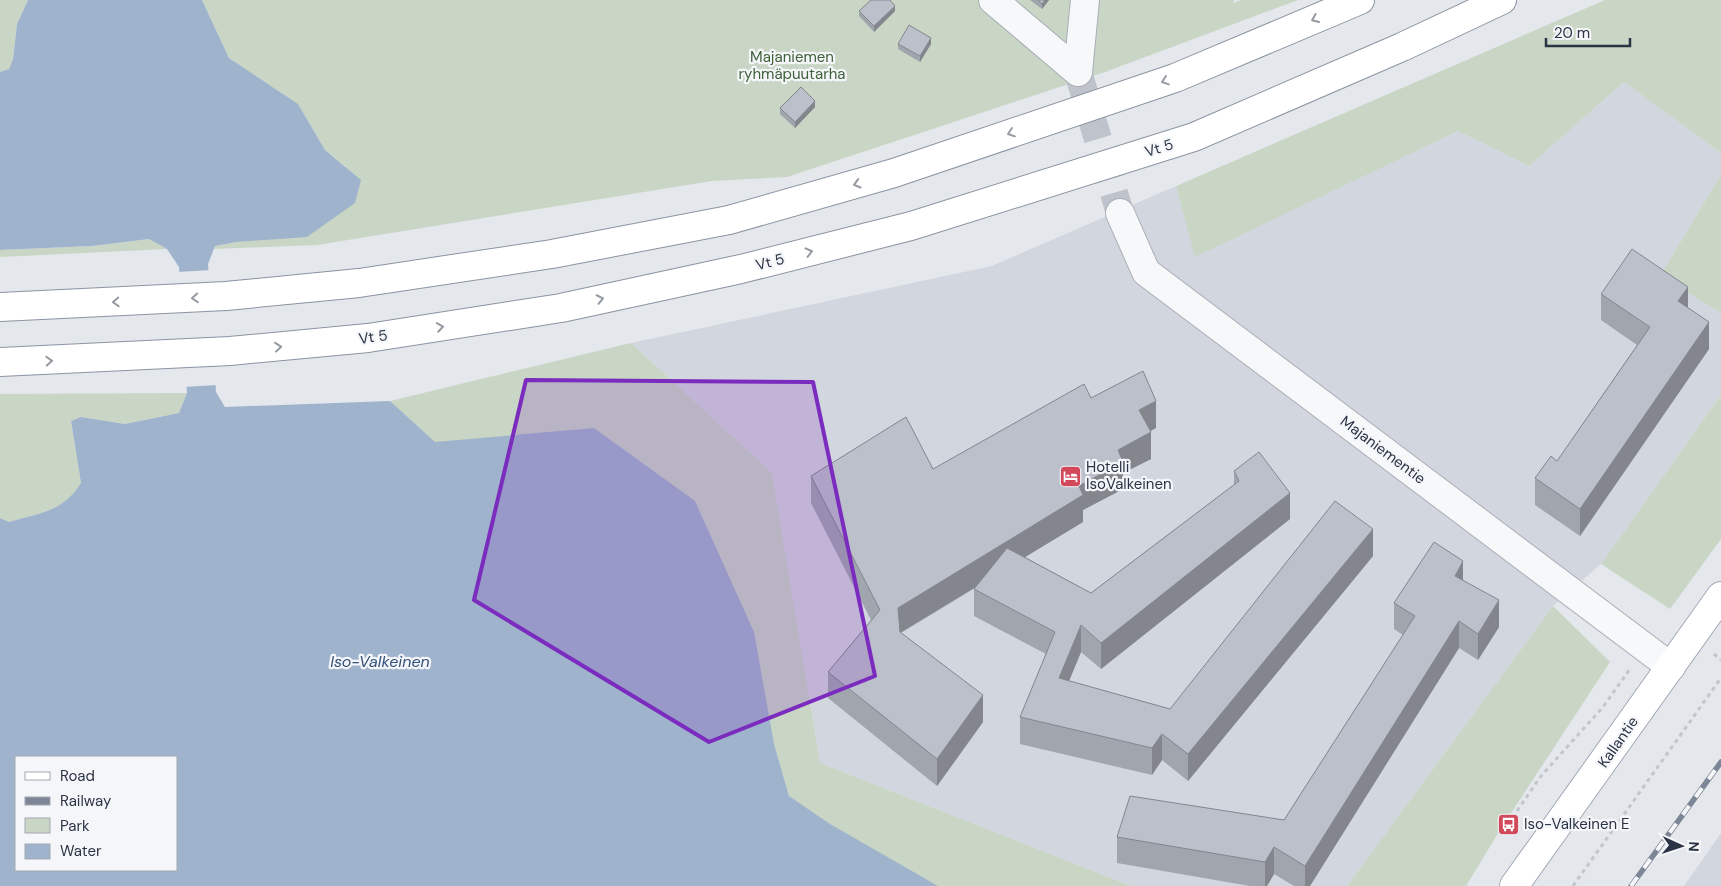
<svg xmlns="http://www.w3.org/2000/svg" width="1721" height="886" viewBox="0 0 1721 886" font-family="'DM Sans',sans-serif">
	<rect width="100%" height="100%" fill="#e4e7ec"/>
	<path fill="#d2d6de" d="M 1624,82 L 1721,153 L 1721,175 L 1660,276 L 1721,313 L 1721,395 L 1601,564 L 1553,606 L 1347,886 L 1131,886 L 820,763 L 772,473 L 631,343 L 992,266 L 1176,186 L 1195,256 L 1458,131 L 1529,166 Z
		M 1721,833 L 1721,886 L 1684,886 Z"/>
	<path fill="#c9d6c5" d="M 0,0 L 28,0 L 17,24 L 13,59 L 9,69 L 0,72 Z
		M 202,0 L 1234,0 L 1233,3 L 1241,0 L 1298,0 L 1105,72 L 787,177 L 712,181 L 317,245 L 214,249 L 215,246 L 236,242 L 346,167 L 325,150 L 298,104 L 229,58 Z
		M 1605,0 L 1721,0 L 1721,153 L 1624,82 L 1529,166 L 1458,131 L 1195,257 L 1176,186 Z
		M 1721,175 L 1721,313 L 1660,276 Z
		M 149,239 L 167,249 L 0,257 L 0,250 L 92,246 Z
		M 631,343 L 772,473 L 820,763 L 1131,886 L 794,886 L 789,796 L 774,745 L 626,640 L 390,401 Z
		M 187,393 L 179,413 L 125,424 L 81,417 L 71,421 L 81,483 C 63,512 39,513 9,522 L 0,518 L 0,394 Z
		M 1721,395 L 1721,539 L 1670,609 L 1601,564 Z
		M 1553,606 L 1610,662 L 1500,830 L 1466,886 L 1347,886 Z"/>
	<path fill="#9fb4cc" fill-rule="evenodd" d="M 28,0 L 202,0 L 229,58 L 298,104 L 325,150 L 361,180 L 355,203 L 307,237 L 236,242 L 215,246 L 208,264 L 216,392 L 225,407 L 390,401 L 435,442 L 594,428 L 695,501 L 754,632 L 774,744 L 789,796 L 830,824 L 938,886 L 0,886 L 0,518 L 9,522 C 39,513 63,512 81,483 L 71,421 L 81,417 L 125,424 L 179,413 L 187,393 L 179,267 L 167,249 L 149,239 L 92,246 L 0,250 L 0,72 L 9,69 L 13,59 L 17,24 ZM 16,757 L 176,757 L 176,870 L 16,870 Z"/>
	<path fill="#e4e7ec" d="M 211,270 L 218,385 L 184,387 L 177,272 Z"/>
	<g fill="none" stroke-linecap="round" stroke-linejoin="round">
		<path stroke="#bfc3cb" stroke-width="28" stroke-dasharray="28 14" stroke-linecap="butt" d="M 1078,72 L 1120,213"/>
		<defs>
			<path id="minor" d="M 993,0 L 1078,72
				M 1078,72 L 1085,0
				M 1120,213 L 1146,272 L 1671,667"/>
			<path id="major" d="M 1514,886 L 1721,596"/>
			<path id="highway" d="M 0,307 L 226,296 L 359,283 L 552,254 L 729,220 L 894,173 L 1175,78 L 1360,0
				M 0,362 L 230,351 L 368,338 L 561,308 L 741,269 L 911,226 L 1194,137 L 1402,47 L 1502,0"/>
		</defs>
		<use href="#minor" stroke="#a9aeb7" stroke-width="30"/>
		<use href="#major" stroke="#a3abb8" stroke-width="30"/>
		<use href="#highway" stroke="#8b94a3" stroke-width="30"/>
		<path stroke="#c2c5cb" stroke-width="3" stroke-dasharray="4 4" stroke-linecap="butt" d="M 1714,654 L 1721,660
			M 1508,824 L 1541,776 L 1603,707 L 1630,669
			M 1573,886 L 1721,678"/>
		<use href="#minor" stroke="#f7f8fa" stroke-width="28"/>
		<use href="#major" stroke="#fff" stroke-width="28"/>
		<use href="#highway" stroke="#fff" stroke-width="28"/>
		<defs>
			<path id="rail" d="M 1631,886 L 1721,762"/>
		</defs>
		<use href="#rail" stroke="#7d8696" stroke-width="5.5"/>
		<use href="#rail" stroke="#f4f6f9" stroke-width="4" stroke-dasharray="11" stroke-linecap="butt"/>
	</g>
	<path fill="#a1a5ae" d="M 1030,0 L 1049,0 L 1042,9 Z
		M 859,11 L 895,11 L 874,32 L 859,16 Z
		M 898,44 L 931,44 L 920,62 L 898,49 Z
		M 815,107 L 795,128 L 780,114 L 780,108 Z
		M 1601,294 L 1688,308 L 1709,349 L 1580,536 L 1535,505 L 1535,478 L 1557,461 L 1637,345 L 1601,320 Z
		M 1091,398 L 1156,428 L 1150,431 L 1151,459 L 1123,473 L 1123,489 L 1083,510 L 1083,522 L 1025,557 L 1091,593 L 1234,485 L 1234,471 L 1290,519 L 1101,669 L 1081,652 L 1069,681 L 1170,709 L 1373,556 L 1188,781 L 1162,760 L 1152,775 L 1020,744 L 1020,717 L 1046,654 L 974,616 L 974,589 L 975,588 L 901,633 L 983,722 L 937,786 L 828,698 L 828,672 L 871,620 L 811,503 L 811,476 L 933,469 Z
		M 1463,580 L 1499,627 L 1478,660 L 1459,648 L 1310,886 L 1294,886 L 1274,874 L 1267,886 L 1250,886 L 1117,863 L 1117,837 L 1284,820 L 1403,635 L 1394,629 L 1394,603 Z"/>
	<path fill="#83868d" d="M 1045,0 L 1049,0 L 1042,9 L 1042,4 Z
		M 895,6 L 895,11 L 874,32 L 874,26 Z
		M 931,38 L 931,44 L 920,62 L 920,56 Z
		M 815,101 L 815,107 L 795,128 L 795,122 Z
		M 1688,287 L 1688,314 L 1678,301 Z
		M 1709,322 L 1709,349 L 1580,536 L 1580,509 Z
		M 1156,401 L 1156,428 L 1139,437 L 1139,410 Z
		M 1151,432 L 1151,459 L 1123,473 L 1123,489 L 1083,510 L 1083,522 L 898,634 L 898,608 L 1079,486 L 1118,450 Z
		M 1290,493 L 1290,519 L 1101,669 L 1101,643 Z
		M 1373,529 L 1373,556 L 1188,781 L 1188,754 Z
		M 1463,561 L 1463,588 L 1455,576 Z
		M 1499,600 L 1499,627 L 1478,660 L 1478,634 Z
		M 1459,621 L 1459,648 L 1310,886 L 1305,886 L 1305,866 Z
		M 1081,625 L 1081,652 L 1059,705 L 1059,678 Z
		M 983,695 L 983,722 L 937,786 L 937,759 Z
		M 1162,734 L 1162,760 L 1152,775 L 1152,748 Z
		M 1274,847 L 1274,874 L 1267,886 L 1265,886 L 1265,862 Z"/>
	<path fill="#bbc0ca" stroke="#83868d" d="M 871,0 L 890,0 L 895,6 L 874,26 L 859,11 Z
		M 1038,0 L 1045,0 L 1042,4 Z
		M 909,25 L 931,38 L 920,56 L 898,44 Z
		M 801,87 L 815,101 L 795,122 L 780,108 Z
		M 1632,249 L 1688,287 L 1678,301 L 1709,322 L 1580,509 L 1535,478 L 1551,456 L 1557,461 L 1650,327 L 1601,294 Z
		M 1143,371 L 1156,401 L 1139,410 L 1151,432 L 1118,450 L 1123,462 L 1079,486 L 1083,495 L 898,608 L 900,632 L 983,695 L 937,759 L 828,672 L 880,610 L 811,476 L 906,417 L 933,469 L 1084,384 L 1091,398 Z
		M 1259,452 L 1290,493 L 1101,643 L 1081,625 L 1059,678 L 1170,709 L 1335,501 L 1373,529 L 1188,754 L 1162,734 L 1152,748 L 1020,717 L 1055,632 L 974,589 L 1007,548 L 1091,593 L 1239,481 L 1234,471 Z
		M 1434,542 L 1463,561 L 1455,576 L 1499,600 L 1478,634 L 1459,621 L 1305,866 L 1274,847 L 1265,862 L 1117,837 L 1130,796 L 1284,820 L 1415,616 L 1394,603 Z"/>
	<defs><path id="oneway-chevron" d="M-2-3.5L2.5 0L-2 3.5" fill="none" stroke-width="1.6" stroke-linecap="round" stroke-linejoin="round" transform="scale(1.25)"/></defs>
	<g stroke="#959aa2">
		<use href="#oneway-chevron" transform="translate(1315 19) rotate(157)"/>
		<use href="#oneway-chevron" transform="translate(1165 81) rotate(161)"/>
		<use href="#oneway-chevron" transform="translate(1011 133) rotate(161)"/>
		<use href="#oneway-chevron" transform="translate(857 184) rotate(164)"/>
		<use href="#oneway-chevron" transform="translate(809 252) rotate(-14)"/>
		<use href="#oneway-chevron" transform="translate(195 298) rotate(176)"/>
		<use href="#oneway-chevron" transform="translate(600 299) rotate(-12)"/>
		<use href="#oneway-chevron" transform="translate(116 302) rotate(177)"/>
		<use href="#oneway-chevron" transform="translate(440 327) rotate(-9)"/>
		<use href="#oneway-chevron" transform="translate(278 347) rotate(-6)"/>
		<use href="#oneway-chevron" transform="translate(49 361) rotate(-3)"/>
	</g>
	<path fill="#7b2cbf" fill-opacity="0.2" stroke="#7b2cbf" stroke-width="4" stroke-linejoin="round" d="M 526,380 L 813,382 L 875,676 L 709,742 L 474,600 Z"/>
	<defs>
		<symbol id="hotel-square" viewBox="-11 -11 22 22"><rect x="-9" y="-9" width="18" height="18" rx="4" fill="#d1495b" stroke="#f4f6f9"/><path d="M-6-4.5h1.5V1H6V5H4.5V3h-9V5H-6ZM-4 0a1.8 1.8 0 1 1 3.6 0ZM.5 0V-2.5h3Q6-2.5 6 0Z" fill="#fff"/></symbol>
		<symbol id="bus-square" viewBox="-11 -11 22 22"><rect x="-9" y="-9" width="18" height="18" rx="4" fill="#d1495b" stroke="#f4f6f9"/><path d="M-5-6H5V4H4V6H2V4H-2V6H-4V4H-5ZM-3.5-4V0h7V-4ZM-3.5 1.2v1.5H-2V1.2ZM2 1.2v1.5H3.5V1.2Z" fill="#fff"/></symbol>
	</defs>
	<g fill-rule="evenodd">
		<use href="#hotel-square" x="1058" y="464" width="25" height="25"/>
		<use href="#bus-square" x="1496" y="812" width="25" height="25"/>
	</g>
	<g text-anchor="middle" dominant-baseline="central" stroke-width="4.5" stroke-linejoin="round" paint-order="stroke">
		<g font-size="15" fill="#3f6138" stroke="#f4f6f9">
			<text x="792" y="57">Majaniemen<tspan x="792" dy="17">ryhmäpuutarha</tspan></text>
		</g>
		<g font-size="15" fill="#2b3445" stroke="#f4f6f9">
			<text transform="translate(1159 148) rotate(-17)">Vt 5</text>
			<text transform="translate(770 262) rotate(-14)">Vt 5</text>
			<text transform="translate(373 337) rotate(-8)">Vt 5</text>
			<text transform="translate(1383 450) rotate(37)">Majaniementie</text>
			<text transform="translate(1618 742) rotate(-55)">Kallantie</text>
		</g>
		<g font-size="15" fill="#2b3445" stroke="#f4f6f9" text-anchor="start">
			<text x="1086" y="467">Hotelli<tspan x="1086" dy="17">IsoValkeinen</tspan></text>
			<text x="1524" y="824">Iso-Valkeinen E</text>
		</g>
		<g font-size="16" font-style="italic" fill="#34527a" stroke="#f4f6f9">
			<text x="380" y="661">Iso-Valkeinen</text>
		</g>
	</g>
	<rect x="15" y="756" width="162" height="115" fill="#f4f6f9" stroke="#a4a8b1"/>
	<rect x="25" y="772" width="25" height="8" fill="#ffffff" stroke="#a4a8b1"/>
	<text x="60" y="781" font-size="15" fill="#2b3445">Road</text>
	<rect x="25" y="797" width="25" height="8" fill="#7d8696" stroke="#a4a8b1"/>
	<text x="60" y="806" font-size="15" fill="#2b3445">Railway</text>
	<rect x="25" y="818" width="25" height="15" fill="#c9d6c5" stroke="#a4a8b1"/>
	<text x="60" y="831" font-size="15" fill="#2b3445">Park</text>
	<rect x="25" y="844" width="25" height="15" fill="#9fb4cc" stroke="#a4a8b1"/>
	<text x="60" y="856" font-size="15" fill="#2b3445">Water</text>
	<g transform="translate(1681 846) rotate(93)" stroke="#f4f6f9" stroke-width="4" paint-order="stroke">
	<path d="M0-4L9 19L0 12L-9 19Z" fill="#2b3445"/>
	<text y="-8" font-size="14" font-weight="bold" text-anchor="middle" fill="#2b3445">N</text>
	</g>
	<path d="M1546 38v8h84v-8" fill="none" stroke="#2b3445" stroke-width="2.5"/>
	<text x="1554" y="38" font-size="15" fill="#2b3445" stroke="#f4f6f9" stroke-width="4" paint-order="stroke">20 m</text>
</svg>
